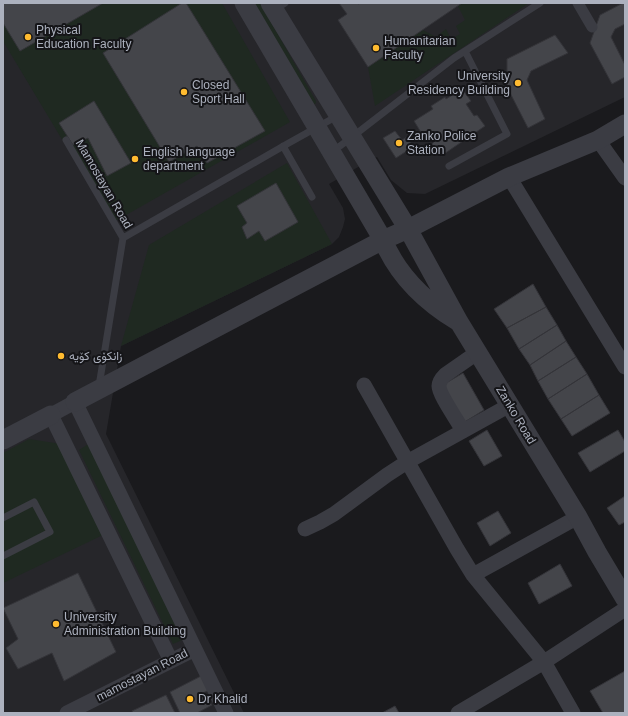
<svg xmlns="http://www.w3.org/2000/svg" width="628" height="716" viewBox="0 0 628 716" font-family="Helvetica,Vazirmatn,sans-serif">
	<rect width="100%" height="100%" fill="#1a1a1d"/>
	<path fill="#26262a" d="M 3,3 L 625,3 L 625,97 L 425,194 L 407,193 L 391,180 L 377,157 L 372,159 L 329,184 L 343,208 L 345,219 L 343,227 L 339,237 L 332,244 L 121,346 L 106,434 L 244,713 L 3,713 Z"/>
	<path fill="#1f2921" d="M 3,3 L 222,3 L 290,122 L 112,223 L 3,41 Z
		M 249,3 L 260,3 L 316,101 L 316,103 L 313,105 Z
		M 462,3 L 529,3 L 375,106 L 368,67 L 423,30 L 436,37 L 446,29 L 451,39 L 460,34 L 456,26 L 465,20 L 458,6 Z
		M 287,163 L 332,244 L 121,346 L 149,245 Z
		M 29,439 L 61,444 L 105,534 L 3,583 L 3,453 Z
		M 90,443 L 182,640 L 173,644 L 79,450 Z"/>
	<path fill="#44454a" stroke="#343439" d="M 3,3 L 103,3 L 20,51 L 3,23 Z
		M 182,3 L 186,3 L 265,131 L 207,163 L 197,146 L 169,162 L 103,53 Z
		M 339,3 L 358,3 L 358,4 L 360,3 L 462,3 L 368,67 L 338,20 L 347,14 Z
		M 623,3 L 625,3 L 625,24 L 615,29 L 611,37 L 625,65 L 625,77 L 612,84 L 590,43 L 600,15 Z
		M 555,35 L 568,53 L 531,71 L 527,80 L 545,119 L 528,128 L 507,87 L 507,59 Z
		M 462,89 L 471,101 L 466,104 L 474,116 L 477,115 L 485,126 L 441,156 L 432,144 L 434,142 L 427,131 L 422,134 L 414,121 L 433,109 L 431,106 L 445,97 L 446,99 Z
		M 94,101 L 131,163 L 107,176 L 88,138 L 73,145 L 59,123 Z
		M 395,131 L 402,140 L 407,137 L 413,147 L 396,158 L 383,138 Z
		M 276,183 L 298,222 L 265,241 L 259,231 L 247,239 L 242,227 L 247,223 L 237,206 Z
		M 533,284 L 546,307 L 507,328 L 494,309 Z
		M 546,307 L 557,325 L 519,349 L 507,328 Z
		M 557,325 L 566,341 L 530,365 L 519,349 Z
		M 566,341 L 576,357 L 538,381 L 530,365 Z
		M 576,357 L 587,374 L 548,399 L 538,381 Z
		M 463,373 L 484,410 L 463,423 L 441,386 Z
		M 587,374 L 599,395 L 561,419 L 548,399 Z
		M 599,395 L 610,413 L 572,436 L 561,419 Z
		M 487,430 L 502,456 L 484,466 L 469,441 Z
		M 618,430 L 625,442 L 625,451 L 590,472 L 578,453 Z
		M 625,496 L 625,522 L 619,525 L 607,508 Z
		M 498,511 L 511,533 L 490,546 L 477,523 Z
		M 560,564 L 572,586 L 539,604 L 528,583 Z
		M 78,573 L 116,652 L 64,681 L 52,653 L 18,669 L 6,648 L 18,639 L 3,608 Z
		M 625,671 L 625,713 L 603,713 L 590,691 Z
		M 203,675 L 209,690 L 203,693 L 212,705 L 197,713 L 180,713 L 170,692 Z
		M 166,695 L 175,713 L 133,713 L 132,711 Z
		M 395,706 L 399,713 L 382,713 Z"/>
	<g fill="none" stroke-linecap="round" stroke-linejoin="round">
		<path stroke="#3b3c43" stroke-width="7" d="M 274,10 L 285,3
			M 66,140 L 123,238
			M 283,146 L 312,197
			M 332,152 L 352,137 L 454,58 L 540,3
			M 449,166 L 507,134 L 465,51
			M 99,386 L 123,238 L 287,144 L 339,115
			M 3,518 L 34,502 L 50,532 L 3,556"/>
		<path stroke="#3b3c43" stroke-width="11" d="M 578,3 L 592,27"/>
		<path stroke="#3b3c43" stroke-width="15" d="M 598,140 L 625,178
			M 509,177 L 625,367
			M 364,385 L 457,549 L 473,575 L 544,662 L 573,713
			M 463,431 C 458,421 439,395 439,386 C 439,382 442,378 445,375 L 478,352
			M 305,529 L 320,522 L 334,514 L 387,475 L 407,462 L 510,405
			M 473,575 L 578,517
			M 171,661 L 51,415 L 75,402 L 226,713
			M 67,713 L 195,649
			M 458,713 L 544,662 L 625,609"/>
		<path stroke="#3b3c43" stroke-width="19" d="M 244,3 L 383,240 C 398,276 424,301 457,321
			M 270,3 L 408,229 L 459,322 L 578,517 L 597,552 L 625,599
			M 75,402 L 383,240 L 408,229 L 509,177 L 598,140 L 625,124
			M 3,440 L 51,415"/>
	</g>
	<g fill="#ffbb30" stroke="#151518" stroke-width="1.5">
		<circle cx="28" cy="37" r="4"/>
		<circle cx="376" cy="48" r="4"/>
		<circle cx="518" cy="83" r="4"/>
		<circle cx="184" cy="92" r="4"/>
		<circle cx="399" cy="143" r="4"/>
		<circle cx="135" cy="159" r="4"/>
		<circle cx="61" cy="356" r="4"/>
		<circle cx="56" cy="624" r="4"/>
		<circle cx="190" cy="699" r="4"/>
	</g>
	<g text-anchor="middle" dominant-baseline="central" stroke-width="4" stroke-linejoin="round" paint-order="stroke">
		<g font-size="12" fill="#acb1be" stroke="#151518" text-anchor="start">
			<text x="36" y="30">Physical<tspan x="36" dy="14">Education Faculty</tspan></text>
			<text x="384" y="41">Humanitarian<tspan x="384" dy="14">Faculty</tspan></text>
			<text x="510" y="76" text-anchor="end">University<tspan x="510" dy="14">Residency Building</tspan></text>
			<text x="192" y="85">Closed<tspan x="192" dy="14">Sport Hall</tspan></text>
			<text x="407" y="136">Zanko Police<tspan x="407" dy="14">Station</tspan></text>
			<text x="143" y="152">English language<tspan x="143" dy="14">department</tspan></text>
			<text x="69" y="356">زانکۆی کۆیە</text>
			<text x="64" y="617">University<tspan x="64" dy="14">Administration Building</tspan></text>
			<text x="198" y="699">Dr Khalid</text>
		</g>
		<g font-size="12" fill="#acb1be" stroke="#151518">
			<text transform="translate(104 184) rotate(60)">Mamostayan Road</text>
			<text transform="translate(516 415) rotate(59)">Zanko Road</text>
			<text transform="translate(142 675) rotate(-27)">mamostayan Road</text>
		</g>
	</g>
	<rect width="628" height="716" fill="none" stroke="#acb1be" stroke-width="8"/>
</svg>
